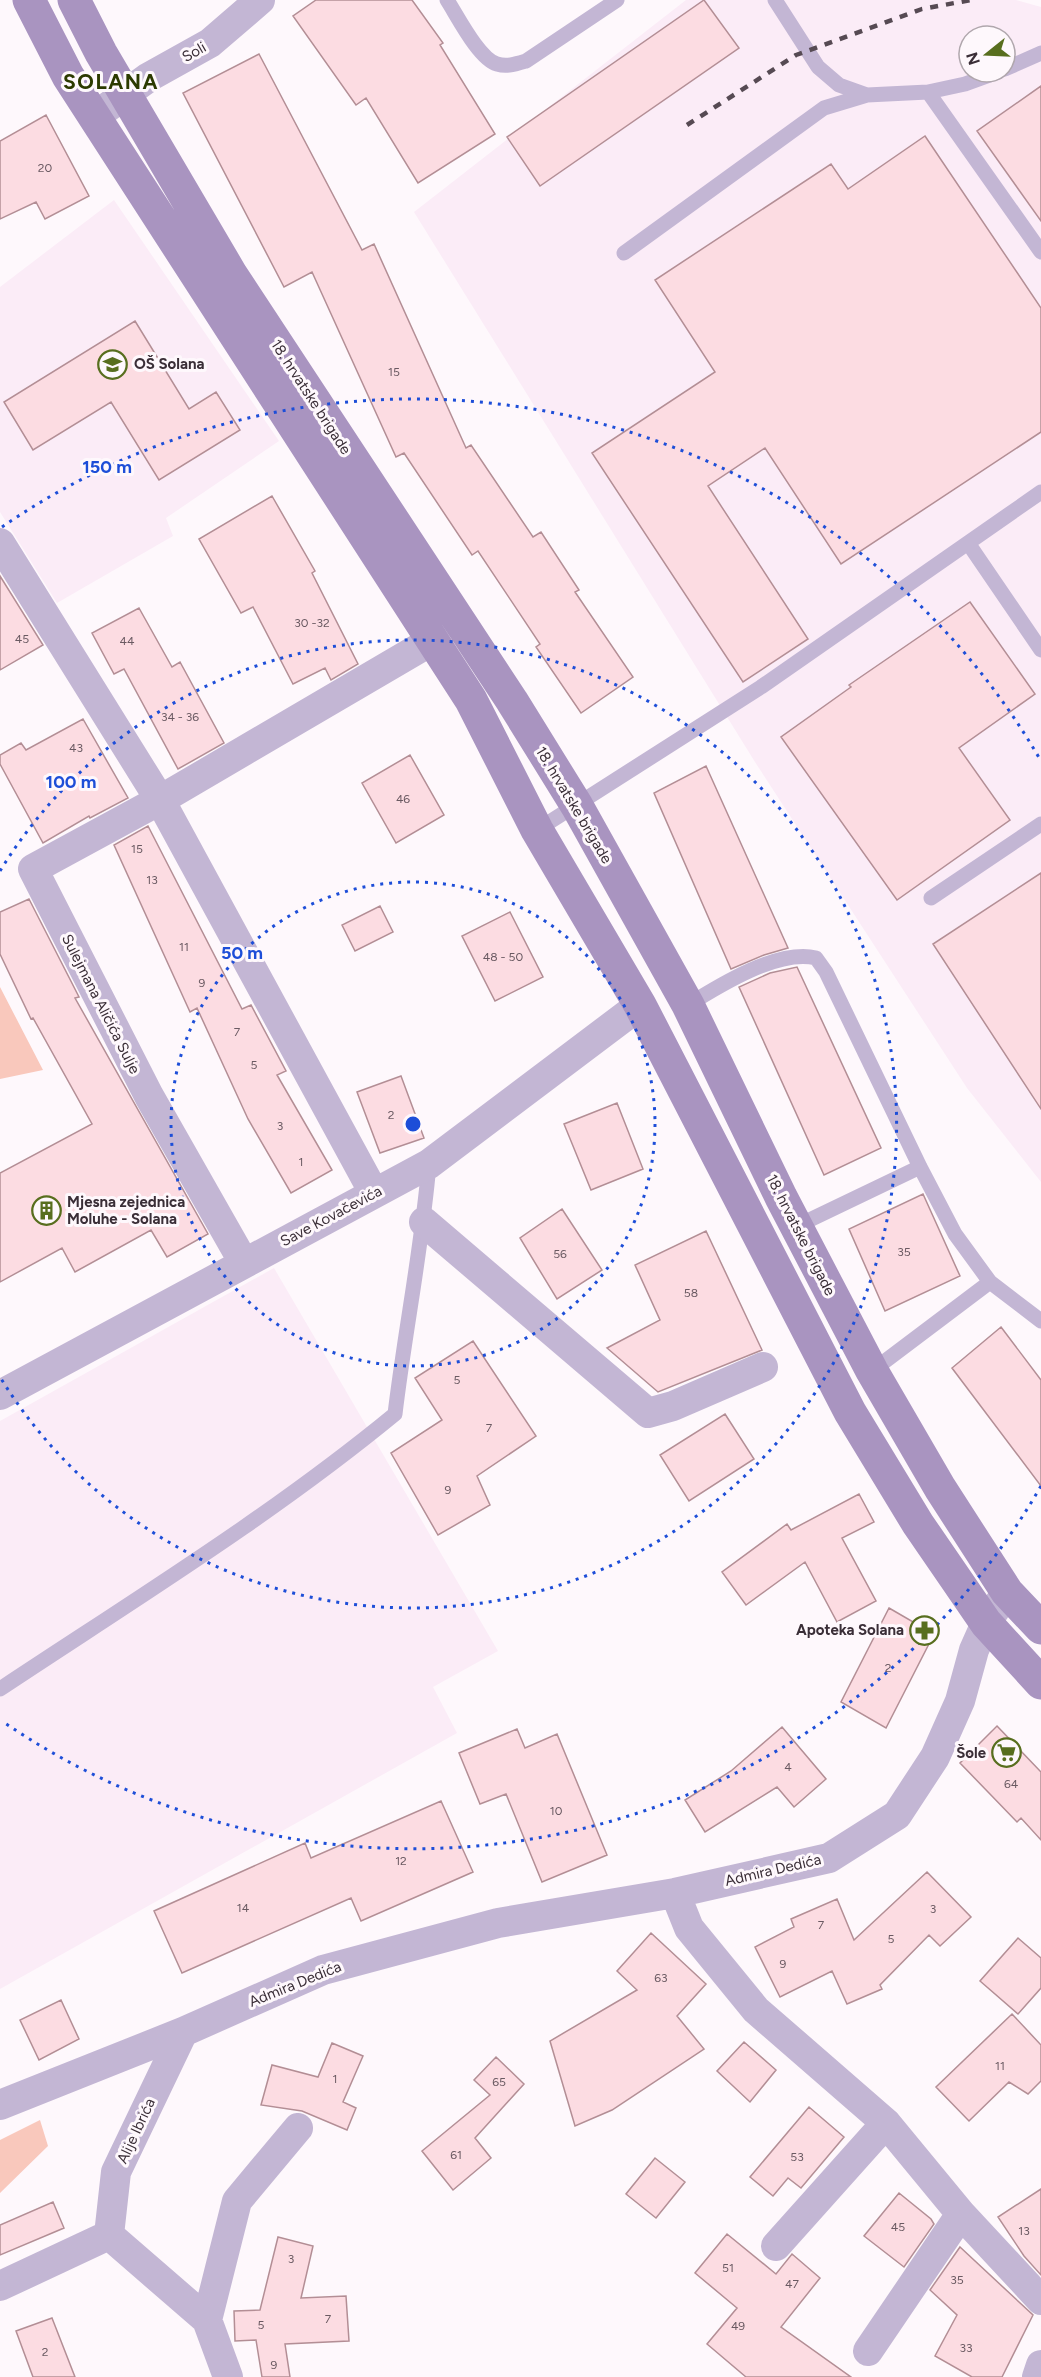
<svg xmlns="http://www.w3.org/2000/svg" width="1041" height="2377" viewBox="0 0 1041 2377" font-family="Figtree,sans-serif">
	<rect width="100%" height="100%" fill="#fef8fc"/>
	<path fill="#fbecf7" fill-rule="evenodd" d="M 686,0 L 1016,0 L 1041,7 L 1041,1182 L 967,1088 L 755,762 L 414,212 ZM 969,36 L 1005,36 L 1005,72 L 969,72 Z
		M 114,200 L 279,441 L 166,518 L 173,536 L 57,603 L 0,512 L 0,287 Z
		M 274,1268 L 498,1651 L 433,1687 L 457,1733 L 0,1989 L 0,1421 Z"/>
	<path fill="#f9c8bc" d="M 0,987 L 43,1070 L 0,1079 Z
		M 40,2120 L 48,2146 L 0,2193 L 0,2140 Z"/>
	<path fill="#fcdce2" stroke="#b38e95" stroke-width="1.5" d="M 316,0 L 412,0 L 443,43 L 440,45 L 495,134 L 418,183 L 366,98 L 356,105 L 293,16 Z
		M 704,0 L 739,48 L 540,186 L 507,137 Z
		M 259,54 L 362,250 L 374,244 L 466,448 L 471,445 L 533,537 L 541,532 L 579,590 L 575,592 L 633,677 L 581,713 L 536,647 L 540,644 L 478,551 L 472,555 L 404,453 L 396,457 L 312,272 L 284,287 L 183,93 Z
		M 1041,86 L 1041,221 L 977,131 Z
		M 46,115 L 89,196 L 45,219 L 36,202 L 0,219 L 0,141 Z
		M 925,136 L 1041,308 L 1041,432 L 841,564 L 765,448 L 708,486 L 808,639 L 743,682 L 592,453 L 715,372 L 655,280 L 831,164 L 848,189 Z
		M 135,321 L 189,409 L 216,392 L 240,430 L 159,480 L 111,402 L 33,450 L 4,402 Z
		M 272,496 L 315,571 L 312,573 L 358,664 L 331,680 L 325,668 L 293,684 L 253,607 L 241,613 L 199,539 Z
		M 0,576 L 43,645 L 0,670 Z
		M 970,602 L 1035,694 L 959,748 L 1010,820 L 897,900 L 781,737 L 851,687 L 849,685 Z
		M 139,608 L 172,667 L 180,662 L 224,743 L 178,769 L 124,669 L 114,674 L 92,633 Z
		M 83,719 L 128,798 L 90,818 L 89,816 L 43,843 L 0,764 L 0,755 L 21,743 L 26,750 Z
		M 410,755 L 444,815 L 396,843 L 362,783 Z
		M 706,766 L 788,948 L 764,955 L 731,969 L 654,793 Z
		M 148,826 L 242,1009 L 251,1005 L 286,1071 L 277,1075 L 332,1170 L 291,1193 L 248,1119 L 197,1008 L 190,1012 L 114,845 Z
		M 1041,873 L 1041,1109 L 933,944 Z
		M 29,899 L 79,997 L 75,998 L 208,1234 L 167,1257 L 151,1230 L 75,1272 L 62,1248 L 0,1282 L 0,1173 L 92,1124 L 33,1018 L 31,1019 L 0,954 L 0,912 Z
		M 380,906 L 393,932 L 355,951 L 342,925 Z
		M 510,912 L 543,977 L 495,1001 L 462,936 Z
		M 797,967 L 881,1148 L 824,1175 L 739,987 L 770,973 Z
		M 401,1076 L 424,1138 L 380,1153 L 357,1092 Z
		M 617,1103 L 643,1169 L 591,1190 L 564,1124 Z
		M 923,1194 L 960,1276 L 885,1311 L 849,1229 Z
		M 562,1209 L 602,1270 L 557,1299 L 520,1238 Z
		M 706,1231 L 762,1350 L 658,1392 L 607,1348 L 660,1320 L 635,1265 Z
		M 1001,1327 L 1041,1380 L 1041,1486 L 952,1368 Z
		M 473,1341 L 536,1436 L 477,1476 L 490,1505 L 438,1535 L 391,1453 L 442,1420 L 415,1378 Z
		M 725,1414 L 754,1459 L 689,1501 L 660,1455 Z
		M 859,1494 L 874,1522 L 842,1538 L 876,1601 L 837,1622 L 805,1562 L 746,1605 L 722,1572 L 787,1524 L 791,1530 Z
		M 889,1608 L 934,1634 L 886,1728 L 841,1702 Z
		M 997,1726 L 1041,1772 L 1041,1840 L 1021,1818 L 1017,1822 L 960,1763 Z
		M 782,1727 L 826,1779 L 794,1807 L 777,1787 L 705,1832 L 685,1800 L 731,1771 Z
		M 517,1729 L 525,1748 L 557,1734 L 607,1855 L 542,1882 L 506,1794 L 480,1804 L 459,1753 Z
		M 441,1801 L 473,1872 L 361,1921 L 351,1898 L 182,1973 L 154,1911 L 305,1843 L 311,1858 Z
		M 927,1872 L 971,1917 L 940,1946 L 929,1935 L 880,1985 L 882,1989 L 847,2004 L 832,1971 L 780,1997 L 755,1947 L 794,1927 L 791,1919 L 837,1899 L 854,1940 Z
		M 651,1933 L 706,1984 L 677,2016 L 704,2049 L 612,2110 L 575,2126 L 550,2041 L 637,1990 L 617,1971 Z
		M 1018,1938 L 1041,1958 L 1041,1988 L 1018,2014 L 980,1981 Z
		M 61,2000 L 79,2039 L 39,2060 L 20,2020 Z
		M 1012,2014 L 1041,2045 L 1041,2081 L 1028,2094 L 1009,2082 L 969,2121 L 936,2087 Z
		M 744,2042 L 776,2070 L 750,2102 L 717,2071 Z
		M 332,2043 L 363,2056 L 343,2102 L 356,2108 L 347,2130 L 302,2111 L 261,2105 L 272,2065 L 318,2077 Z
		M 496,2057 L 524,2084 L 475,2138 L 491,2158 L 453,2190 L 422,2151 L 490,2095 L 474,2080 Z
		M 809,2107 L 844,2137 L 801,2188 L 788,2178 L 773,2196 L 750,2177 Z
		M 655,2158 L 685,2182 L 656,2218 L 626,2194 Z
		M 1041,2189 L 1041,2275 L 1024,2256 L 998,2217 Z
		M 899,2193 L 931,2219 L 934,2224 L 904,2267 L 864,2236 Z
		M 53,2202 L 64,2228 L 0,2255 L 0,2225 Z
		M 727,2234 L 776,2274 L 792,2254 L 820,2278 L 781,2327 L 851,2377 L 746,2377 L 707,2344 L 737,2308 L 695,2273 Z
		M 278,2237 L 313,2246 L 301,2298 L 346,2296 L 349,2341 L 285,2344 L 290,2377 L 262,2377 L 256,2340 L 235,2341 L 234,2311 L 260,2310 Z
		M 960,2247 L 1033,2315 L 1002,2377 L 972,2377 L 935,2356 L 957,2315 L 930,2290 Z
		M 52,2318 L 75,2377 L 33,2377 L 16,2331 Z"/>
	<g fill="none" stroke-linecap="round" stroke-linejoin="round">
		<path stroke="#c3b6d4" stroke-width="15" d="M 447,0 C 458,17 479,59 497,64 C 507,67 516,64 526,61 L 617,0
			M 775,0 L 818,67 L 839,85 L 867,95
			M 1005,69 L 1041,53
			M 928,92 L 1041,252
			M 624,253 L 824,108 L 867,95 L 928,92 L 965,84 L 998,72
			M 968,543 L 1041,650
			M 537,830 L 761,687 L 1041,492
			M 931,898 L 1041,824
			M 688,1005 C 720,985 778,949 816,958 L 826,972 L 920,1167 L 955,1234 L 990,1282 L 1041,1321
			M 797,1226 L 920,1167
			M 872,1371 L 990,1282
			M 0,1689 C 134,1600 271,1516 395,1414 C 405,1330 422,1248 429,1164"/>
		<path stroke="#c3b6d4" stroke-width="30" d="M 94,117 L 149,77 L 210,43 L 260,0
			M 0,543 L 160,800 L 374,1193
			M 424,1222 L 648,1413 L 673,1406 L 763,1367
			M 244,1263 L 149,1096 L 33,869 L 160,800 L 433,640
			M 0,1395 L 429,1164 L 640,1005
			M 675,1893 L 689,1928 L 756,2010 L 886,2123 L 961,2214 L 1041,2300
			M 183,2032 L 116,2172 L 109,2235 L 207,2320 L 228,2377
			M 0,2105 L 183,2032 L 323,1970 L 498,1923 L 675,1893 L 829,1858 L 897,1815 L 935,1757 L 960,1701 L 974,1650 L 986,1623 L 1007,1592
			M 776,2246 L 886,2123
			M 0,2286 L 109,2235
			M 207,2320 L 237,2201 L 298,2128
			M 868,2351 L 961,2214
			M 1037,2377 L 1041,2365"/>
		<path stroke="#a994c0" stroke-width="33" d="M 29,0 L 68,76 L 471,700 L 537,830 L 640,1005 L 850,1412 L 918,1524 L 986,1623 L 1041,1683
			M 74,0 L 101,53 L 231,274 L 512,701 L 577,806 L 688,1005 L 781,1197 L 872,1371 L 940,1488 L 1007,1592 L 1041,1628"/>
		<path stroke="#564a53" stroke-width="4.5" stroke-dasharray="8 8" stroke-linecap="butt" d="M 687,125 L 796,55 L 922,9 L 971,0"/>
	</g>
	<g fill="none" stroke="#1d4ed8" stroke-width="3" stroke-dasharray="3 6">
		<circle cx="413" cy="1124" r="242"/>
		<path d="M0 871A484 484 0 1 1 0 1377"/>
		<path d="M1041 1486A725 725 0 0 1 2 1721M2 527A725 725 0 0 1 1041 761"/>
	</g>
	<defs>
		<symbol id="school-ring" viewBox="-11 -11 22 22"><circle r="9.5" fill="#fef8fc" stroke="#586e1e" stroke-width="1.5"/><path d="M0-5L7-2L0 1L-7-2ZM-4 1L0 2.5L4 1V4Q0 6-4 4Z" fill="#586e1e"/></symbol>
		<symbol id="building-ring" viewBox="-11 -11 22 22"><circle r="9.5" fill="#fef8fc" stroke="#586e1e" stroke-width="1.5"/><path d="M-4-6H4V6H1V3H-1V6H-4ZM-2.5-4.3h1.7v1.8h-1.7ZM.8-4.3h1.7v1.8H.8ZM-2.5-1h1.7V.8h-1.7ZM.8-1h1.7V.8H.8Z" fill="#586e1e"/></symbol>
		<symbol id="pharmacy-ring" viewBox="-11 -11 22 22"><circle r="9.5" fill="#fef8fc" stroke="#586e1e" stroke-width="1.5"/><path d="M-2-6h4v4h4v4h-4v4h-4v-4h-4v-4h4Z" fill="#586e1e"/></symbol>
		<symbol id="supermarket-ring" viewBox="-11 -11 22 22"><circle r="9.5" fill="#fef8fc" stroke="#586e1e" stroke-width="1.5"/><path d="M-6-5.5h2.5l.6 2H6L4.5 2H-2.5L-4.4-4H-6ZM-1.5 3.2a1.3 1.3 0 1 0 .1 0ZM3 3.2a1.3 1.3 0 1 0 .1 0Z" fill="#586e1e"/></symbol>
	</defs>
	<g fill-rule="evenodd">
		<use href="#school-ring" x="96" y="348" width="33" height="33"/>
		<use href="#building-ring" x="30" y="1194" width="33" height="33"/>
		<use href="#pharmacy-ring" x="908" y="1614" width="33" height="33"/>
		<use href="#supermarket-ring" x="990" y="1736" width="33" height="33"/>
	</g>
	<g text-anchor="middle" dominant-baseline="central" stroke-width="6" stroke-linejoin="round" paint-order="stroke">
		<g font-size="12" fill="#6a5a62">
			<text x="45" y="168">20</text>
			<text x="394" y="372">15</text>
			<text x="312" y="623">30 -32</text>
			<text x="22" y="639">45</text>
			<text x="127" y="641">44</text>
			<text x="180" y="717">34 - 36</text>
			<text x="76" y="748">43</text>
			<text x="403" y="799">46</text>
			<text x="137" y="849">15</text>
			<text x="152" y="880">13</text>
			<text x="184" y="947">11</text>
			<text x="503" y="957">48 - 50</text>
			<text x="202" y="983">9</text>
			<text x="237" y="1032">7</text>
			<text x="254" y="1065">5</text>
			<text x="391" y="1115">2</text>
			<text x="280" y="1126">3</text>
			<text x="301" y="1162">1</text>
			<text x="904" y="1252">35</text>
			<text x="560" y="1254">56</text>
			<text x="691" y="1293">58</text>
			<text x="457" y="1380">5</text>
			<text x="489" y="1428">7</text>
			<text x="448" y="1490">9</text>
			<text x="888" y="1668">2</text>
			<text x="788" y="1767">4</text>
			<text x="1011" y="1784">64</text>
			<text x="556" y="1811">10</text>
			<text x="401" y="1861">12</text>
			<text x="243" y="1908">14</text>
			<text x="933" y="1909">3</text>
			<text x="821" y="1925">7</text>
			<text x="891" y="1939">5</text>
			<text x="783" y="1964">9</text>
			<text x="661" y="1978">63</text>
			<text x="1000" y="2066">11</text>
			<text x="335" y="2079">1</text>
			<text x="499" y="2082">65</text>
			<text x="456" y="2155">61</text>
			<text x="797" y="2157">53</text>
			<text x="898" y="2227">45</text>
			<text x="1024" y="2231">13</text>
			<text x="291" y="2259">3</text>
			<text x="728" y="2268">51</text>
			<text x="957" y="2280">35</text>
			<text x="792" y="2284">47</text>
			<text x="328" y="2319">7</text>
			<text x="261" y="2325">5</text>
			<text x="738" y="2326">49</text>
			<text x="966" y="2348">33</text>
			<text x="45" y="2352">2</text>
			<text x="274" y="2365">9</text>
		</g>
		<g font-size="15" fill="#3a2e37" stroke="#fef8fc">
			<text transform="translate(194 52) rotate(-30)">Soli</text>
			<text transform="translate(311 397) rotate(57)">18. hrvatske brigade</text>
			<text transform="translate(574 805) rotate(59)">18. hrvatske brigade</text>
			<text transform="translate(101 1004) rotate(63)">Sulejmana Aličića Sulje</text>
			<text transform="translate(331 1216) rotate(-28)">Save Kovačevića</text>
			<text transform="translate(801 1235) rotate(63)">18. hrvatske brigade</text>
			<text transform="translate(773 1870) rotate(-13)">Admira Dedića</text>
			<text transform="translate(295 1984) rotate(-22)">Admira Dedića</text>
			<text transform="translate(136 2131) rotate(-65)">Alije Ibrića</text>
		</g>
		<g font-size="15" font-weight="bold" fill="#3a2e37" stroke="#fef8fc" text-anchor="start">
			<text x="134" y="364">OŠ Solana</text>
			<text x="67" y="1202">Mjesna zejednica<tspan x="67" dy="17">Moluhe - Solana</tspan></text>
			<text x="904" y="1630" text-anchor="end">Apoteka Solana</text>
			<text x="986" y="1753" text-anchor="end">Šole</text>
		</g>
		<g font-size="21" font-weight="bold" letter-spacing="1.5" fill="#2c3a00" stroke="#fef8fc">
			<text x="111" y="81">SOLANA</text>
		</g>
	</g>
	<circle cx="413" cy="1124" r="9" fill="#1d4ed8" stroke="#fef8fc" stroke-width="3"/>
	<g font-size="18" text-anchor="middle" font-weight="bold" fill="#1d4ed8" stroke="#fef8fc" stroke-width="6" stroke-linejoin="round" paint-order="stroke">
		<text x="107" y="473">150 m</text>
		<text x="71" y="788">100 m</text>
		<text x="242" y="959">50 m</text>
	</g>
	<g transform="translate(987 54) rotate(252)"><circle r="28" fill="#fef8fc" stroke="#b0a7ad" stroke-width="1.5"/>
	<path d="M0-4.5L10 22L0 15L-10 22Z" fill="#586e1e"/>
	<text y="-9" font-size="16" font-weight="bold" text-anchor="middle" fill="#3a2e37">N</text>
	</g>
</svg>
